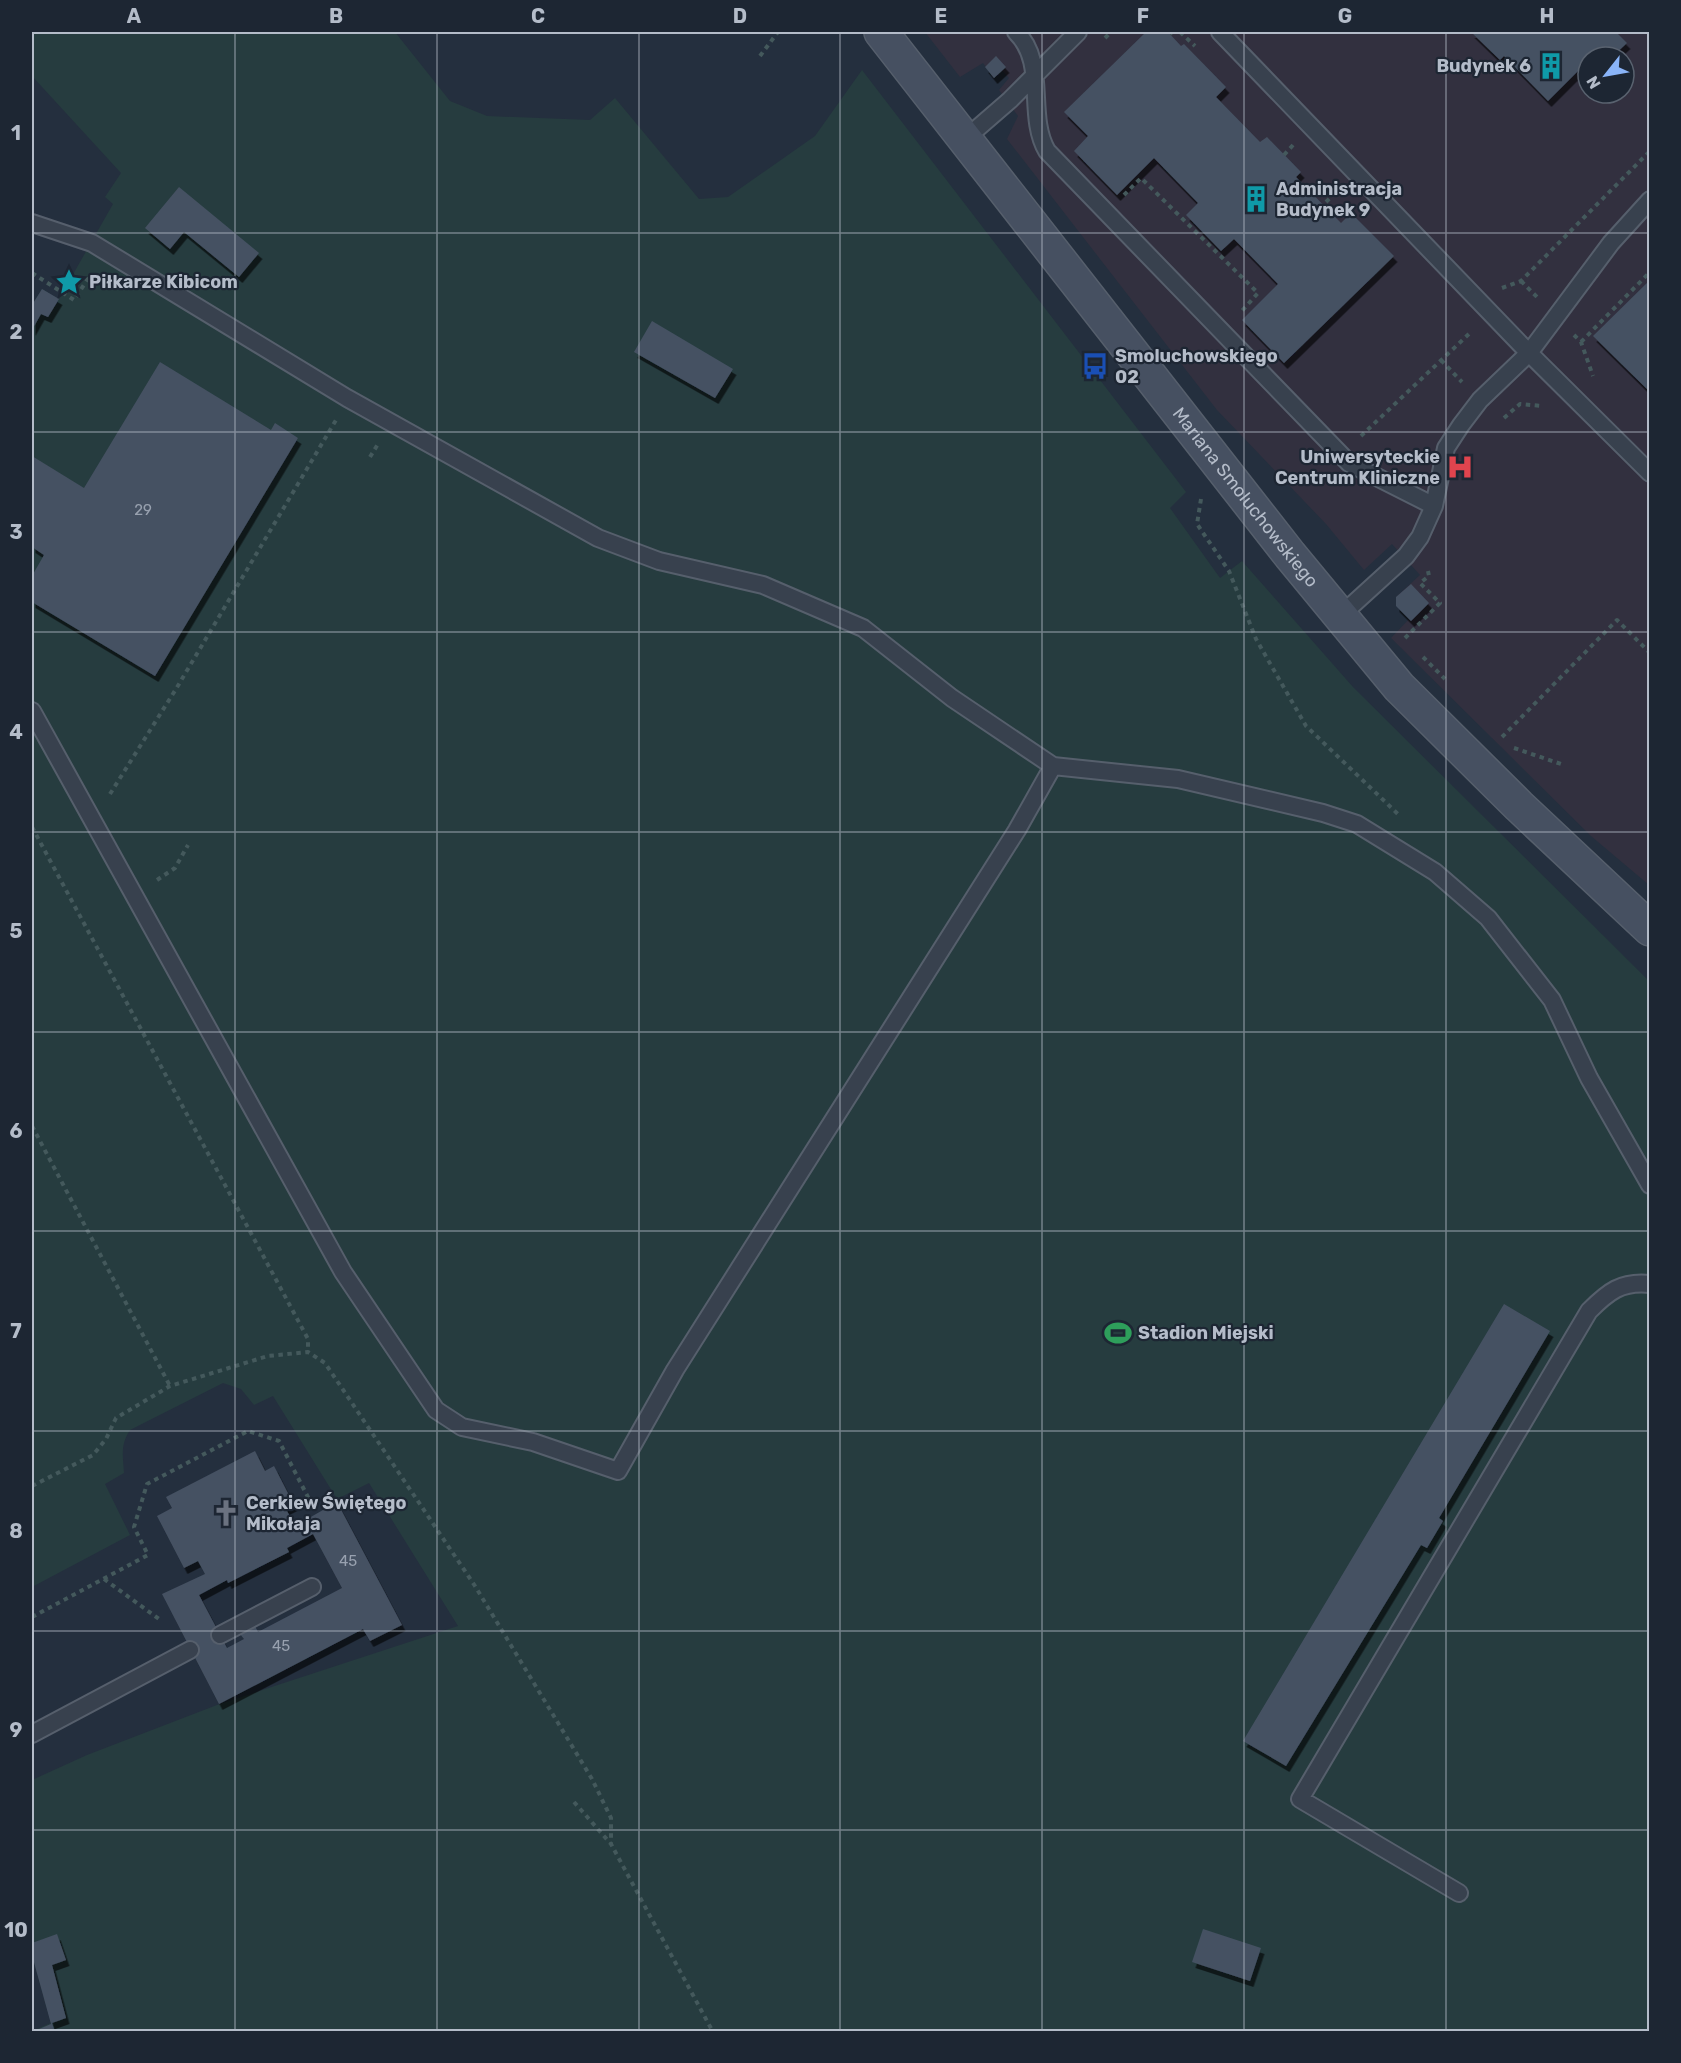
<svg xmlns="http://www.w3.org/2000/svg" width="1681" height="2063" viewBox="0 0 1681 2063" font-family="Rubik,sans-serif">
	<defs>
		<filter id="shadow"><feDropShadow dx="3.5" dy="6" stdDeviation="0" flood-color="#0009"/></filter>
	</defs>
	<rect width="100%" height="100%" fill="#242f3e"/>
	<path fill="#32303f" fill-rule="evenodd" d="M 925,32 L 1649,32 L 1649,885 L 1591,836 L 1391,638 L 1409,619 L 1396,597 L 1420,575 L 1392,544 L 1364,570 L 1326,524 L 1217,410 L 1007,139 L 1018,116 L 999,90 L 1009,78 L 1002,70 L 994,78 L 983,63 L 960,77 ZM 1588,57 L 1624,57 L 1624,93 L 1588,93 Z"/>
	<path fill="#263c3f" d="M 32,32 L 395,32 L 450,101 L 487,116 L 590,120 L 615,98 L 699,199 L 728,197 L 815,136 L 862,70 L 1186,492 L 1170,508 L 1220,578 L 1242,561 L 1353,687 L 1649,981 L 1649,2031 L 32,2031 L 51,2023 L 32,1955 L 32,1780 L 87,1755 L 217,1705 L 458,1626 L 369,1483 L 337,1499 L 273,1396 L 254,1405 L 241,1389 L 223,1383 L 130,1430 C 120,1445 123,1456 124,1473 L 105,1484 L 130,1535 L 32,1587 L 32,305 L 42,289 L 59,299 L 113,204 L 105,197 L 121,173 L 32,76 Z"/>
	<path fill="#455162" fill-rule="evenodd" filter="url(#shadow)" d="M 1146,32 L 1168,32 L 1181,46 L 1184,44 L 1226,87 L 1216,97 L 1260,142 L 1267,137 L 1301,172 L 1296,177 L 1341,223 L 1351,213 L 1394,256 L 1284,363 L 1242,320 L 1278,284 L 1234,239 L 1221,251 L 1186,215 L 1198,203 L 1154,158 L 1117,195 L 1074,151 L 1088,136 L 1064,112 Z
		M 1471,32 L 1616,32 L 1627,43 L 1612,57 L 1588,57 L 1588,81 L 1578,71 L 1548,101 L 1504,56 L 1500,60 Z
		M 996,56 L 1006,67 L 994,78 L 985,67 Z
		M 179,187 L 259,253 L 239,277 L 184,232 L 170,249 L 145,228 Z
		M 1650,280 L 1650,392 L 1593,336 Z
		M 42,289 L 59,299 L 48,317 L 41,314 L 32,330 L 32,305 Z
		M 652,321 L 733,369 L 715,398 L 634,352 Z
		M 160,362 L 271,430 L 275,423 L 298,438 L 155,676 L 32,602 L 32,576 L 44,555 L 32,547 L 32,456 L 84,488 Z
		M 1411,584 L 1429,603 L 1411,621 L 1396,606 L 1396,597 Z
		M 1504,1304 L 1550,1331 L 1439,1518 L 1443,1521 L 1427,1548 L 1421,1545 L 1286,1766 L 1243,1741 Z
		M 255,1451 L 265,1471 L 274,1466 L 294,1505 L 286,1509 L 295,1526 L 337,1502 L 402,1625 L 370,1641 L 363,1629 L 219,1704 L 162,1594 L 205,1574 L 198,1561 L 184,1568 L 157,1516 L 172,1508 L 166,1497 ZM 313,1534 L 342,1588 L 258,1632 L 255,1626 L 240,1634 L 244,1639 L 227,1648 L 199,1595 L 227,1580 L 228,1583 L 289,1552 L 287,1548 Z
		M 1203,1929 L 1261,1948 L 1250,1981 L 1192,1962 Z
		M 57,1934 L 66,1960 L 52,1965 L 66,2018 L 52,2023 L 55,2032 L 32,2032 L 51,2024 L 32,1955 L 32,1943 Z"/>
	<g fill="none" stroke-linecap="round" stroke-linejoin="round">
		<defs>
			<path id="lane" d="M 1016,32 C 1048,63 1026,115 1047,151 L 1349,463 L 1434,506
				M 1220,32 L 1529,353 L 1650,473
				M 965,139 L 1010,100 L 1078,32
				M 32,223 L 92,243 L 347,398 L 598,538 L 659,561 L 763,585 L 863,628 L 952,698 L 1053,766 L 1178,779 L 1323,813 L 1357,824 L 1435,872 L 1488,918 L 1552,1000 L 1589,1078 L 1650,1185
				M 1339,617 L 1406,556 L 1420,537 L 1434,506 L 1446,448 L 1461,425 L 1480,400 L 1529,353 L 1611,243 L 1650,200
				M 32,711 L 343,1272 L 436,1410 L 462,1427 L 533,1442 L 618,1471 L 675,1370 L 1017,830 L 1053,766
				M 220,1635 L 312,1587
				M 32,1734 L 190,1650
				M 1459,1893 L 1300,1799 L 1589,1311 C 1608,1292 1621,1281 1650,1284"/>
			<g id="secondary">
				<path id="s1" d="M 881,32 L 1290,555 L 1399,687 L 1519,806 L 1650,929"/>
			</g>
		</defs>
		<use href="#lane" stroke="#565f6c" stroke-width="20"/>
		<use href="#secondary" stroke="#565f6c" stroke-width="36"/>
		<path stroke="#44595c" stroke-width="4" stroke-dasharray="4.5 4.5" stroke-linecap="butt" d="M 1180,32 L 1195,46
			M 1170,34 L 1172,32
			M 1105,38 L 1111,32
			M 760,56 L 778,32
			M 1284,155 L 1293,145
			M 1124,195 L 1141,178 L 1258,293 L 1241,312
			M 1326,202 L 1336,192
			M 32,273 L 74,300 L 91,274
			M 1521,281 L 1537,297
			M 1502,288 L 1521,281 L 1650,151
			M 1574,335 L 1581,342 L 1593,376
			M 1581,342 L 1650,272
			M 1441,360 L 1462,382
			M 1504,418 L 1520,404 L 1542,406
			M 1361,436 L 1471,332
			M 370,457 L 378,444
			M 1201,499 L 1197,524 L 1229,571 L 1256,639 L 1306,726 L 1400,816
			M 1405,638 L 1440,603 L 1420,583 L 1429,576 L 1428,571
			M 1423,657 L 1445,679
			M 1502,737 L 1617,620 L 1650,653
			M 1514,748 L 1561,764
			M 110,794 L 176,689 L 336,420
			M 32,827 L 308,1339 L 308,1352
			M 157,880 L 175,868 L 188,845
			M 32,1126 L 170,1386
			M 32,1486 L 93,1455 L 106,1439 L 116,1418 L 170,1386 L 268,1356 L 308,1352 L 325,1363 L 475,1586 L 592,1779 L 611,1818 L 611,1844 L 713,2032
			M 104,1579 L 159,1619
			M 32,1617 L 148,1555 L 134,1527 L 147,1484 L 248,1431 L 279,1441 L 311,1503
			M 574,1802 L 611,1844"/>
		<use href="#lane" stroke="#38414e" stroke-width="16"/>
		<use href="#secondary" stroke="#465061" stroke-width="33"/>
	</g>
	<path fill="none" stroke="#b4bcc9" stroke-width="1.5" stroke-opacity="0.55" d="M 235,32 L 235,2032M 437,32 L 437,2032M 639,32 L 639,2032M 840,32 L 840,2032M 1042,32 L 1042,2032M 1244,32 L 1244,2032M 1446,32 L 1446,2032M 32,233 L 1650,233M 32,432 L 1650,432M 32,632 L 1650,632M 32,832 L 1650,832M 32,1032 L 1650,1032M 32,1231 L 1650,1231M 32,1431 L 1650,1431M 32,1631 L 1650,1631M 32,1830 L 1650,1830"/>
	<defs>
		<symbol id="building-bare" viewBox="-9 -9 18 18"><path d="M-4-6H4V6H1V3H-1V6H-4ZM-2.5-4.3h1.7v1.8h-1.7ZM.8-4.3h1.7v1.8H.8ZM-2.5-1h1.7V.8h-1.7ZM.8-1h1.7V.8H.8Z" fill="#0f9aa8" stroke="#1d2633" stroke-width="2.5" paint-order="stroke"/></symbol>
		<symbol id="sight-bare" viewBox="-9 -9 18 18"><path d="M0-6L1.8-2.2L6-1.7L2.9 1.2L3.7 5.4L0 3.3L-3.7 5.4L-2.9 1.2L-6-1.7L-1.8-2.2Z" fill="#0f9aa8" stroke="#1d2633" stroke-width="2.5" paint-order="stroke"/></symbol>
		<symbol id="bus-bare" viewBox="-9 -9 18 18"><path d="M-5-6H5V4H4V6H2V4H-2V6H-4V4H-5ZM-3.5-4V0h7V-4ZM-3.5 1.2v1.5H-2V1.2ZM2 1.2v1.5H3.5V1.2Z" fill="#1a4fb4" stroke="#1d2633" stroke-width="2.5" paint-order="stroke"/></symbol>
		<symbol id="hospital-bare" viewBox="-9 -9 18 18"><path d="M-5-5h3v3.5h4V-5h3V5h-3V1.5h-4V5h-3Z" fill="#e0444e" stroke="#1d2633" stroke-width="2.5" paint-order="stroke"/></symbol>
		<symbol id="stadium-bare" viewBox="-9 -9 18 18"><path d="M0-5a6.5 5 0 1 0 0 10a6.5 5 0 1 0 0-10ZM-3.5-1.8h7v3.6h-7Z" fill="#2e9e5b" stroke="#1d2633" stroke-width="2.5" paint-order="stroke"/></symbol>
		<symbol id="church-bare" viewBox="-9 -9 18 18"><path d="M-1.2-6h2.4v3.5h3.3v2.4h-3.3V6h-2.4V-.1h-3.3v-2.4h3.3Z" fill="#6b7280" stroke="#1d2633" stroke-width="2.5" paint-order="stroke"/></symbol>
	</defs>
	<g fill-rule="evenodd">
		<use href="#building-bare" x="1532" y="47" width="38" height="38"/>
		<use href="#building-bare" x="1237" y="180" width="38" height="38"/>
		<use href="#sight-bare" x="50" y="263" width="38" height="38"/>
		<use href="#bus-bare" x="1076" y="347" width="38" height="38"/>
		<use href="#hospital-bare" x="1441" y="448" width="38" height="38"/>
		<use href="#stadium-bare" x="1099" y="1314" width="38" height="38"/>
		<use href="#church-bare" x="207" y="1494" width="38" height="38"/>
	</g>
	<g text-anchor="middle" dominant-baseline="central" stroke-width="4.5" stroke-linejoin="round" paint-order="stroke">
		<g font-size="15" fill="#98a1af">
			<text x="143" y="510">29</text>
			<text x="348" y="1561">45</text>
			<text x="281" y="1646">45</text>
		</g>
		<g font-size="18" font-weight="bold" fill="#b4bcc9" stroke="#1d2633" text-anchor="start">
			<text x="1531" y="66" text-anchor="end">Budynek 6</text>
			<text x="1276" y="189">Administracja<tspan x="1276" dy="21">Budynek 9</tspan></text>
			<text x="89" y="282">Piłkarze Kibicom</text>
			<text x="1115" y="356">Smoluchowskiego<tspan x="1115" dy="21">02</tspan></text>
			<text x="1440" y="457" text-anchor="end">Uniwersyteckie<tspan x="1440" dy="21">Centrum Kliniczne</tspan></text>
			<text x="1138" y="1333">Stadion Miejski</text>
			<text x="246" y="1503">Cerkiew Świętego<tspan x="246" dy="21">Mikołaja</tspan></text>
		</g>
		<g font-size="18" fill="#b4bcc9" stroke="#1d2633">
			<text stroke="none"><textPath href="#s1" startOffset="591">Mariana Smoluchowskiego</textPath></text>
		</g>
	</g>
	<rect width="1681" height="2063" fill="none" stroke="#1d2633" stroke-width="66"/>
	<g transform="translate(1606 75) rotate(239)"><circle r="28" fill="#1d2633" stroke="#59626f" stroke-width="1.5"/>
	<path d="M0-4.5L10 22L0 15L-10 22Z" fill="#8ab4f8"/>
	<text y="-9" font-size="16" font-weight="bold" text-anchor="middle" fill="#b4bcc9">N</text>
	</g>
	<rect x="33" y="33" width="1615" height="1997" fill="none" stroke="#b4bcc9" stroke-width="2"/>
	<g font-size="20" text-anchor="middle" font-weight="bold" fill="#b4bcc9">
		<text x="134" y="23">A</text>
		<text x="336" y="23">B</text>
		<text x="538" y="23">C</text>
		<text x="740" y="23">D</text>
		<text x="941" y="23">E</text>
		<text x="1143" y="23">F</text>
		<text x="1345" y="23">G</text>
		<text x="1547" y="23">H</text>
		<text x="16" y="140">1</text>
		<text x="16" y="339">2</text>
		<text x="16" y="539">3</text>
		<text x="16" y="739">4</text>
		<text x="16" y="938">5</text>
		<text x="16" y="1138">6</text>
		<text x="16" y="1338">7</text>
		<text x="16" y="1538">8</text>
		<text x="16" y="1737">9</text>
		<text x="16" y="1937">10</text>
	</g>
</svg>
